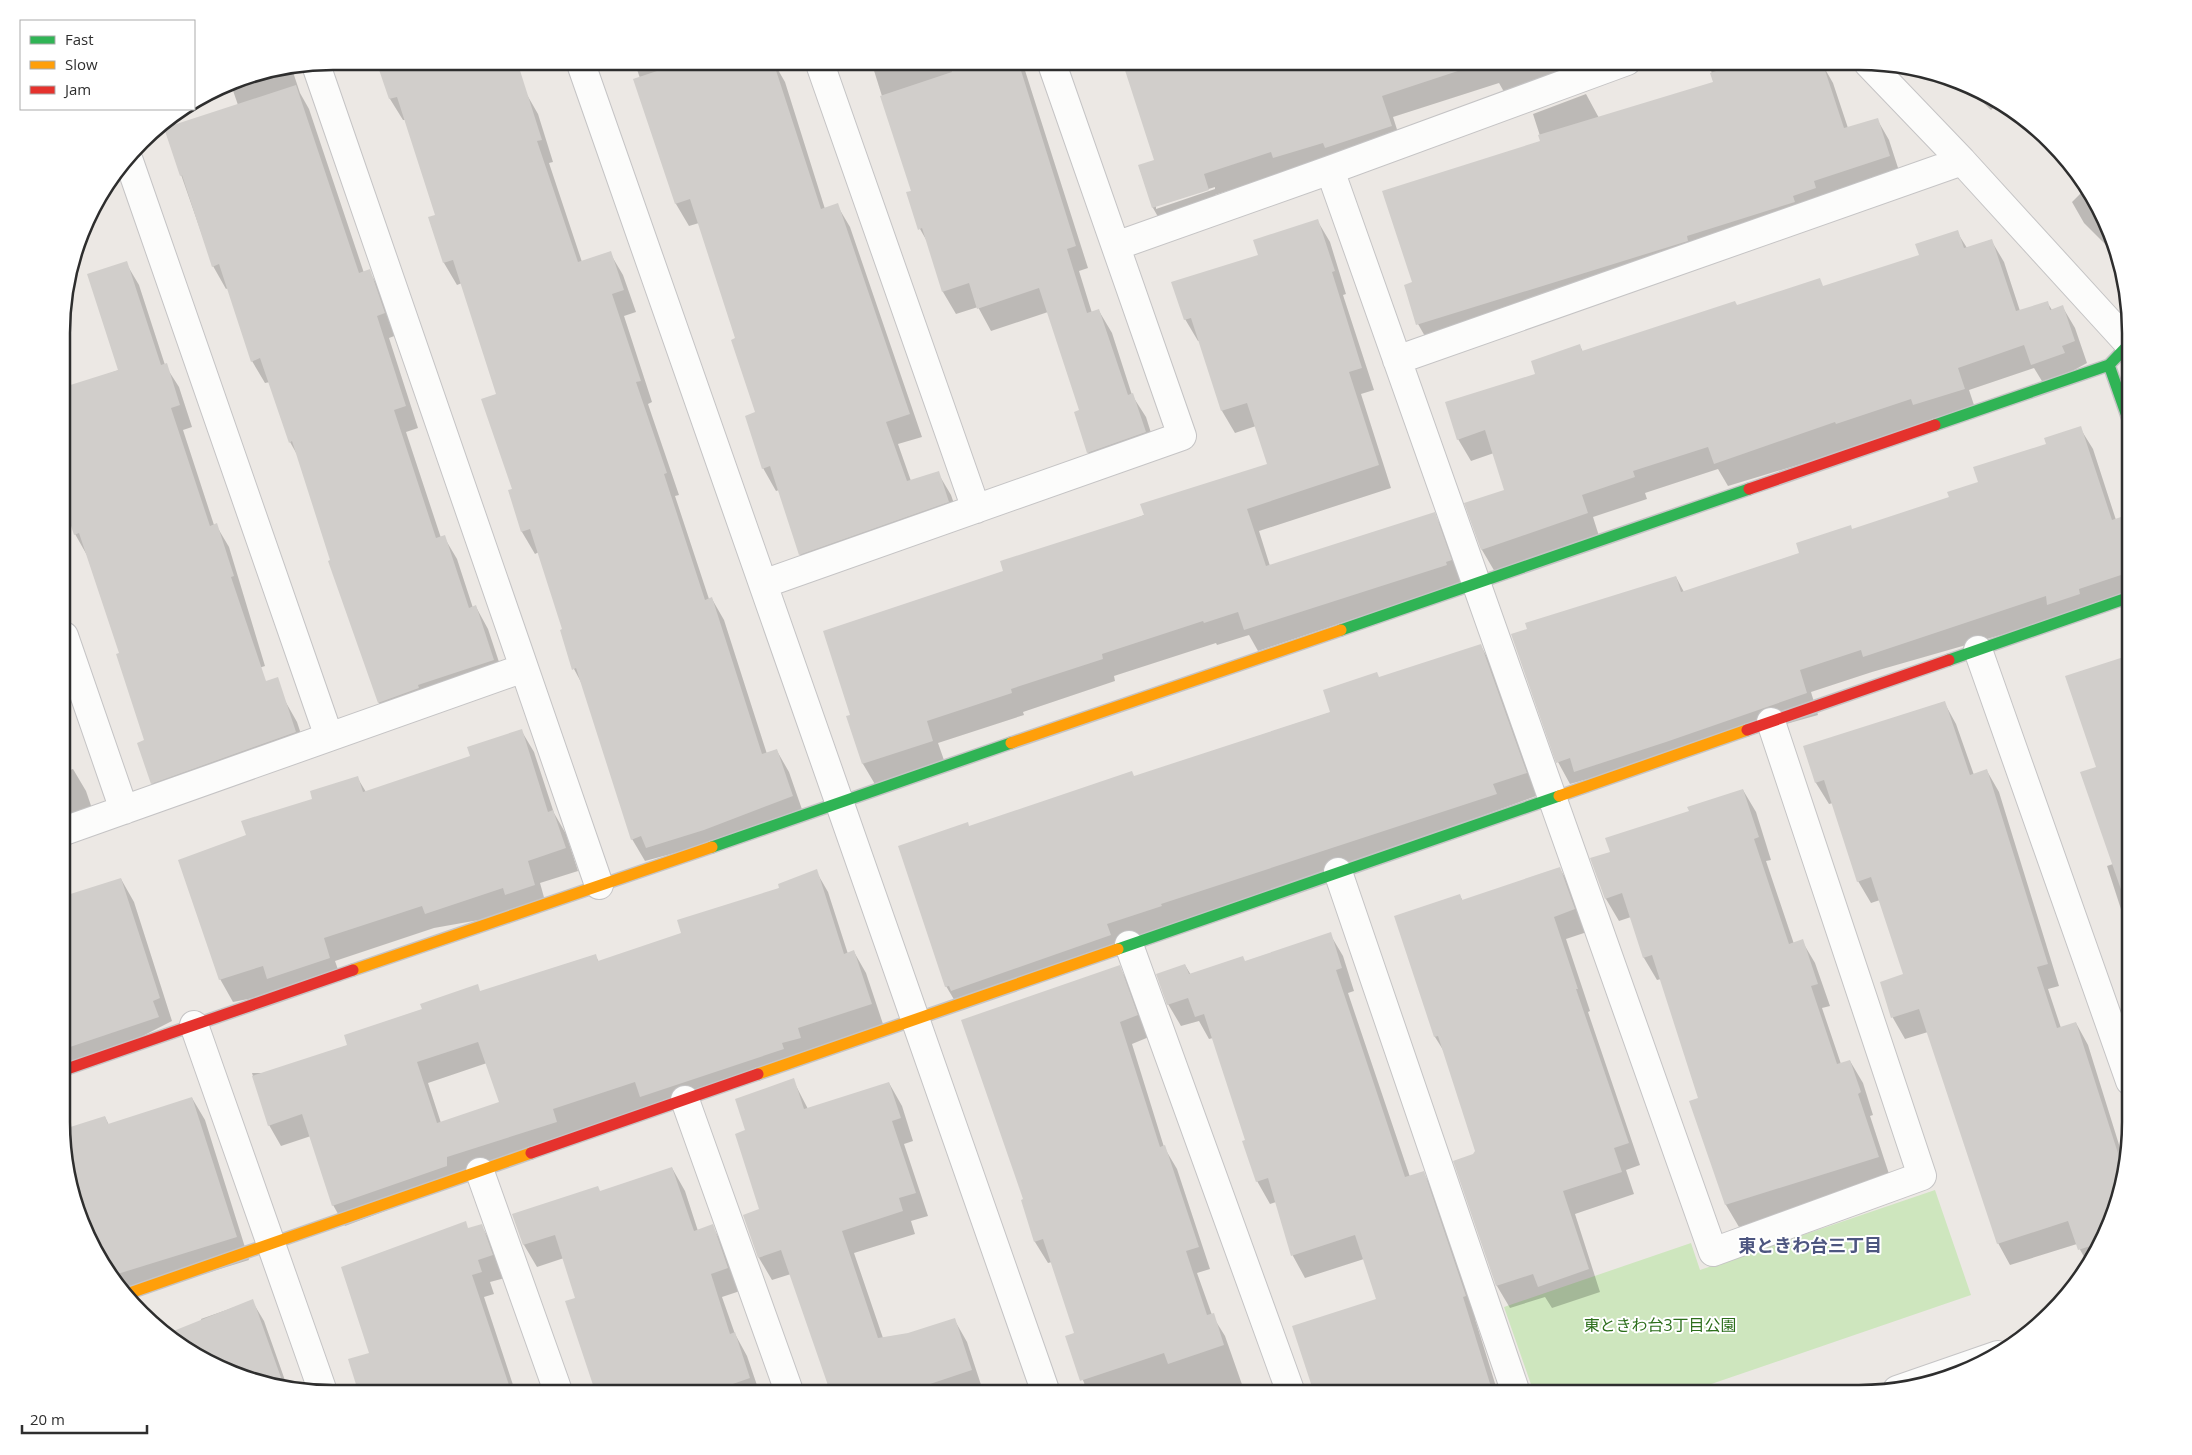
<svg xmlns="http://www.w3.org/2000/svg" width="2192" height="1455" viewBox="0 0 2192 1455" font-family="'Open Sans','Noto Sans JP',sans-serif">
	<rect width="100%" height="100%" fill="#ece8e4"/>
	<path fill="#cee6be" d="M 1935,1190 L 1971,1295 L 1685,1393 L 1534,1393 L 1504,1307 L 1691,1243 L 1700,1270 Z"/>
	<path fill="#0003" fill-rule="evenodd" d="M 378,61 L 526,93 L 538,114 L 553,162 L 549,163 L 582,262 L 610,253 L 623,275 L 636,312 L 624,316 L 652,402 L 648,404 L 679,495 L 675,496 L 709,599 L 712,599 L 724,620 L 767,754 L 777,751 L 789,772 L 805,818 L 645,861 L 632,839 L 582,684 L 574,669 L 564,630 L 539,552 L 535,554 L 522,532 L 509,491 L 513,489 L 498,395 L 462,283 L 457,285 L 444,263 L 429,218 L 437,215 L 406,120 L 403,120 L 390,99 Z
		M 634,61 L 773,61 L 785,82 L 825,209 L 837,205 L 850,227 L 922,437 L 898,444 L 911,481 L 938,473 L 951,495 L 961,524 L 813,576 L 800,554 L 779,490 L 776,491 L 763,468 L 756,413 L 736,339 L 699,223 L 689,226 L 676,204 L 635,79 L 640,78 Z
		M 871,61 L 1022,61 L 1088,268 L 1079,271 L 1092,313 L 1099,311 L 1112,333 L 1132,395 L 1146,417 L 1158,455 L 1101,475 L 1088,452 L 1081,411 L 1048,312 L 991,331 L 978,307 L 956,314 L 943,292 L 928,243 L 920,229 L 912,192 Z
		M 1123,61 L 1629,61 L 1512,106 L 1499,83 L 1393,117 L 1403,148 L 1283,173 L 1215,195 L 1220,211 L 1165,229 L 1153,208 L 1139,166 L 1156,161 ZM 1215,187 L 1215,189 L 1156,209 L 1156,206 Z
		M 1708,61 L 1749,61 L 1751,70 L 1821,62 L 1833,83 L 1848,128 L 1877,119 L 1889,140 L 1901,177 L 1430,345 L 1418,324 L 1414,283 L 1542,142 L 1533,114 L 1586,94 L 1599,118 L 1715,83 Z
		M 292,69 L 300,93 L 309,109 L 364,273 L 369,271 L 382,293 L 397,335 L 389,338 L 418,428 L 406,432 L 441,538 L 444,537 L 457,559 L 473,608 L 476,607 L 488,629 L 506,683 L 392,725 L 379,703 L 330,562 L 332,561 L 299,458 L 290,442 L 270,382 L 265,383 L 252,361 L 228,288 L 226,289 L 213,266 L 165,129 L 238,105 L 230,82 Z
		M 1966,86 L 2000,102 L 1991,110 Z
		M 2087,187 L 2094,197 L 2115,248 L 2112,251 L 2084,223 L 2072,202 Z
		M 1317,220 L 1330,242 L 1346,294 L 1343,295 L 1374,390 L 1361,394 L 1391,488 L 1259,531 L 1270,566 L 1434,514 L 1447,536 L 1463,582 L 1258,651 L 1249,635 L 1217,645 L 1216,643 L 1114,676 L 1115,681 L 1023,712 L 1024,715 L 938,743 L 945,763 L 876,786 L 863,764 L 848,717 L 852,716 L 1004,571 L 1269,465 L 1256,426 L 1235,433 L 1222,411 L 1200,341 L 1198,341 L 1185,319 L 1259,256 Z
		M 1957,232 L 1967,248 L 1991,240 L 2004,262 L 2020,311 L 2047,302 L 2052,310 L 2062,306 L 2075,328 L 2087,363 L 2045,386 L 2034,368 L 1969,390 L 1976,411 L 1728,486 L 1718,469 L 1645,493 L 1647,499 L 1593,517 L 1599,536 L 1495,572 L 1482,550 L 1466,504 L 1505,491 L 1494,453 L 1471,461 L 1458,439 L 1537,374 L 1580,346 L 1583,352 L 1737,306 L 1824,287 L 1920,256 Z
		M 126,263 L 139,285 L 165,365 L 179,387 L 192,427 L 183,430 L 214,525 L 216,525 L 229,547 L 265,666 L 140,707 L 88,557 L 75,534 L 64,502 L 64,389 L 119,370 Z
		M 2080,428 L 2093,449 L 2116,520 L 2127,516 L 2130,522 L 2130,598 L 1872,672 L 1811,692 L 1818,715 L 1570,784 L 1558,762 L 1513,635 L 1676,577 L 1684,592 L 1801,554 L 1853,531 L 1950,498 Z
		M 1481,646 L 1493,668 L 1539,795 L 959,1008 L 946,986 L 969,827 L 1134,777 L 1332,712 L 1380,678 Z
		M 2130,656 L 2130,937 L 2107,866 L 2113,864 L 2098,767 L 2066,677 Z
		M 284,699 L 297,722 L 308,755 L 165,805 L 152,783 Z
		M 1944,702 L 1956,724 L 1974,775 L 1987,771 L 1999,792 L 2059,986 L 2048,989 L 2061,1028 L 2076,1023 L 2088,1045 L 2121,1151 L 2119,1151 L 2125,1168 L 2116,1209 L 2089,1266 L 2077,1244 L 2010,1265 L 1998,1243 L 1928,1032 L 1905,1039 L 1893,1018 L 1881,983 L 1905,975 L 1880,900 L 1871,903 L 1858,881 L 1833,803 L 1829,804 L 1816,783 L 1804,747 Z
		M 521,730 L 534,752 L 554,813 L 566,834 L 578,871 L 540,883 L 547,908 L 434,928 L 335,961 L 342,981 L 233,1002 L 220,979 L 247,836 L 357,777 L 366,792 L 472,757 Z
		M 73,769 L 86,791 L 99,829 L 72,839 L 64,846 L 64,772 Z
		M 1743,790 L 1756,812 L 1771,860 L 1766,861 L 1794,944 L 1802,941 L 1815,963 L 1830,1006 L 1822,1008 L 1841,1064 L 1850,1061 L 1863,1083 L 1873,1115 L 1870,1116 L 1891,1180 L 1739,1227 L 1726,1205 L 1691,1102 L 1699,1099 L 1661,979 L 1657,980 L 1644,958 L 1631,917 L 1619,921 L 1606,899 L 1611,853 L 1690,812 Z
		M 1560,869 L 1573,891 L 1587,932 L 1566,939 L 1590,1011 L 1588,1012 L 1640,1165 L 1626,1170 L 1634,1194 L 1575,1214 L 1600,1292 L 1552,1308 L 1545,1297 L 1510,1308 L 1497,1286 L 1455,1162 L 1474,1155 L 1476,1152 L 1445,1053 L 1435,1037 L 1460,896 L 1463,901 Z
		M 816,871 L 828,892 L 848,954 L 854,952 L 866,973 L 883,1024 L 345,1226 L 333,1205 L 311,1136 L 281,1146 L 269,1125 L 252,1073 L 267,1073 L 349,1045 L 480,992 L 595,955 L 599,962 L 683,934 ZM 487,1063 L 500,1103 L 441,1123 L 428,1083 Z
		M 121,879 L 134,902 L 172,1021 L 64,1076 L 64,1001 L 92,992 L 64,904 L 64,898 Z
		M 1330,934 L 1343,956 L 1354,991 L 1348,993 L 1410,1177 L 1423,1172 L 1436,1195 L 1478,1318 L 1475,1319 L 1498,1393 L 1345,1393 L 1344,1388 L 1377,1300 L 1364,1259 L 1305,1278 L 1293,1256 L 1276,1202 L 1270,1204 L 1257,1181 L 1247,1141 L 1213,1038 L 1209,1039 L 1199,1021 L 1181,1026 L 1168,1004 L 1185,965 L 1191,975 L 1245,962 Z
		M 2130,951 L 2130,961 L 2127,952 Z
		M 1119,967 L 1132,988 L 1149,1037 L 1132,1044 L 1164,1147 L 1177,1169 L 1210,1269 L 1197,1273 L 1212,1315 L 1225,1336 L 1245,1393 L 1088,1393 L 1066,1337 L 1076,1334 L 1052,1262 L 1048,1263 L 1035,1242 L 1025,1200 Z
		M 793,1080 L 808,1109 L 889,1083 L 902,1106 L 913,1141 L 904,1144 L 928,1216 L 911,1221 L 915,1234 L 854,1253 L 883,1338 L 908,1335 L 954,1319 L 967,1342 L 984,1394 L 832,1394 L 791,1274 L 772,1280 L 759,1258 L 761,1210 L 747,1130 Z
		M 192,1098 L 205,1120 L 249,1260 L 126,1298 L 98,1258 L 64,1157 L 64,1130 L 105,1117 L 109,1125 Z
		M 672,1168 L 685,1191 L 698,1231 L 712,1226 L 725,1248 L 740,1291 L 722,1297 L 735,1334 L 747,1356 L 760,1394 L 598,1394 L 576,1299 L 564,1258 L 537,1267 L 524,1245 L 513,1215 L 600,1192 Z
		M 481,1225 L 494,1248 L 505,1278 L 490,1282 L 494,1294 L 484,1297 L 516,1394 L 360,1394 L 370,1354 L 469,1229 Z
		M 252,1301 L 264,1321 L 287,1386 L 246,1379 L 182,1348 L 202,1322 L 201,1319 Z"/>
	<path fill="#d1cecb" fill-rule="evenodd" d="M 376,61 L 517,61 L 542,140 L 537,141 L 578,262 L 611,251 L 624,290 L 612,294 L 641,381 L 636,382 L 667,473 L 664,474 L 705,600 L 712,597 L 762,754 L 777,749 L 793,796 L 704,830 L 646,848 L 641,836 L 631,840 L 576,668 L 572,670 L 560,630 L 562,629 L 530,529 L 521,532 L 508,490 L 512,489 L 481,399 L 496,394 L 453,260 L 443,263 L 428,217 L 435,215 L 397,97 L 389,99 Z
		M 687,61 L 773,61 L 821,209 L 838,203 L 910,414 L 886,422 L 907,481 L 939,471 L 949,502 L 799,555 L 770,466 L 762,469 L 745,416 L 755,412 L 731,340 L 735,338 L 690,199 L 675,204 L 633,79 Z
		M 948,61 L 1018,61 L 1076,246 L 1067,249 L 1087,313 L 1099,309 L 1128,395 L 1133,393 L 1146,432 L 1087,453 L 1074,412 L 1079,410 L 1039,288 L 977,309 L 969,283 L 942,292 L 922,228 L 918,230 L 906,192 L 911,191 L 880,96 L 952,72 Z
		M 1122,61 L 1466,61 L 1467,68 L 1382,96 L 1392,126 L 1325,148 L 1323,143 L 1273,158 L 1271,152 L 1204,174 L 1209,190 L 1152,208 L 1138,165 L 1154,160 Z
		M 1774,61 L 1822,61 L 1844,128 L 1878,118 L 1890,156 L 1814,181 L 1816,188 L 1793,196 L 1795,202 L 1687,236 L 1688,241 L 1416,325 L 1404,285 L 1412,282 L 1382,191 L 1540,141 L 1538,135 L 1713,82 L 1710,73 L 1744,62 L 1747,70 Z
		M 296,85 L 359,273 L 370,269 L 385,313 L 377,316 L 406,406 L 394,410 L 436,538 L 445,535 L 469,608 L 476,605 L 494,660 L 418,685 L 419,688 L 378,703 L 328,561 L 330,560 L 292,441 L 289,443 L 260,358 L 251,362 L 219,264 L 212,267 L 182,175 L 180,176 L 164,128 Z
		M 1318,219 L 1335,271 L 1332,272 L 1362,368 L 1349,372 L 1379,465 L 1247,509 L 1266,566 L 1435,512 L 1452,560 L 1446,562 L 1447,565 L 1244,630 L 1238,612 L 1204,623 L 1203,621 L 1102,654 L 1103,659 L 1011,689 L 1012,693 L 927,721 L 933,741 L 862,764 L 846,716 L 850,715 L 823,631 L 1003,571 L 1000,561 L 1144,515 L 1140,504 L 1267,464 L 1247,403 L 1221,411 L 1191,318 L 1184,320 L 1171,282 L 1258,255 L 1253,240 Z
		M 1958,230 L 1964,248 L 1992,239 L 2016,311 L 2048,301 L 2050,310 L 2063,305 L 2075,341 L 2062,346 L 2065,353 L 2031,365 L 2024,345 L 1958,368 L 1965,389 L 1913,405 L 1911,399 L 1836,424 L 1835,422 L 1714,464 L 1708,447 L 1633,471 L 1635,477 L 1582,495 L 1588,513 L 1481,550 L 1464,503 L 1504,490 L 1485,430 L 1457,440 L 1445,402 L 1535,374 L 1531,361 L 1580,344 L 1582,351 L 1735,301 L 1737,305 L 1820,278 L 1823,286 L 1919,255 L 1915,244 Z
		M 127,261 L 161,365 L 167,363 L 180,405 L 171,408 L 210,526 L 217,523 L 234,576 L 231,577 L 266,681 L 278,677 L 296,732 L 151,784 L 137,743 L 144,740 L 116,654 L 119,653 L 79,533 L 74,535 L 64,504 L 64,387 L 118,370 L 87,274 Z
		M 2081,426 L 2112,520 L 2130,514 L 2130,572 L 2079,589 L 2080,594 L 2047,605 L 2046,596 L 1863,657 L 1861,650 L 1800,670 L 1807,693 L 1666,742 L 1574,772 L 1570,758 L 1556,763 L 1511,634 L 1527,629 L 1525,623 L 1676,576 L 1681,592 L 1799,553 L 1796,543 L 1851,525 L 1852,529 L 1949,497 L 1947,492 L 1978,482 L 1973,467 L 2046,444 L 2044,438 Z
		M 1481,644 L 1527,773 L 1493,784 L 1497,794 L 1161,904 L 1162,906 L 1107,924 L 1111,935 L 951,991 L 949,986 L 945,987 L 898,846 L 968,822 L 969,826 L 1132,771 L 1134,776 L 1330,712 L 1323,690 L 1377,672 L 1379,677 Z
		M 2130,655 L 2130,900 L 2125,901 L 2080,772 L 2096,767 L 2065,676 Z
		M 1945,701 L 1970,775 L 1987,769 L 2048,964 L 2037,967 L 2057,1028 L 2076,1022 L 2124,1172 L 2116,1209 L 2100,1243 L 2078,1250 L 2068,1221 L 1997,1244 L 1919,1009 L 1891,1018 L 1880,982 L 1903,974 L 1871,877 L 1857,882 L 1824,780 L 1815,783 L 1803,746 Z
		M 522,729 L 548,812 L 553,810 L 566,848 L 528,861 L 535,885 L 505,895 L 503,888 L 425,914 L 422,906 L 324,938 L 330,958 L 267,979 L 263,966 L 219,980 L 178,860 L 246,835 L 241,821 L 312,799 L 310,791 L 358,776 L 363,792 L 470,756 L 467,747 Z
		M 1743,789 L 1759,837 L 1754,839 L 1789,944 L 1803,939 L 1818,984 L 1811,986 L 1837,1064 L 1850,1060 L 1861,1092 L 1858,1094 L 1879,1157 L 1725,1205 L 1689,1101 L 1698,1098 L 1652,955 L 1643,958 L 1622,893 L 1605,899 L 1590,858 L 1610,852 L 1605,838 L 1689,811 L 1687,807 Z
		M 1560,867 L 1575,909 L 1554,917 L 1578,989 L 1576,989 L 1629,1143 L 1614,1148 L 1622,1172 L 1563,1191 L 1589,1269 L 1538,1287 L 1533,1274 L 1496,1286 L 1453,1161 L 1473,1154 L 1475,1151 L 1438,1036 L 1434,1037 L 1394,916 L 1460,894 L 1462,900 Z
		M 817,869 L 844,954 L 854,950 L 872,1004 L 798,1028 L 801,1038 L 782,1043 L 784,1049 L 640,1097 L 635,1082 L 553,1109 L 557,1122 L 447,1157 L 447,1166 L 332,1206 L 302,1114 L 268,1126 L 252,1076 L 347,1045 L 344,1035 L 422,1009 L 420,1004 L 446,995 L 478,984 L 480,991 L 596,954 L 598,961 L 681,933 L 677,920 L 779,888 L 778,884 ZM 478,1042 L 499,1102 L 437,1123 L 417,1062 Z
		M 121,878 L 160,998 L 153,1001 L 159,1017 L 64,1049 L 64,896 Z
		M 1331,932 L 1342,968 L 1336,970 L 1405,1177 L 1424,1171 L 1466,1296 L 1463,1297 L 1493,1393 L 1314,1393 L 1292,1326 L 1376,1299 L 1355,1235 L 1291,1256 L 1268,1178 L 1256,1182 L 1242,1141 L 1245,1140 L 1204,1014 L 1195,1017 L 1188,998 L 1167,1005 L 1156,974 L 1185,964 L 1189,974 L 1243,956 L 1245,961 Z
		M 1120,965 L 1138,1015 L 1120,1022 L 1160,1147 L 1165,1145 L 1199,1247 L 1186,1251 L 1207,1315 L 1214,1313 L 1224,1345 L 1168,1364 L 1164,1353 L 1080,1381 L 1065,1336 L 1074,1333 L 1043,1239 L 1034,1242 L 1021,1200 L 1023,1199 L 961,1020 Z
		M 794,1078 L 804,1109 L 889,1082 L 901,1118 L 892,1121 L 916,1193 L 899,1198 L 903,1211 L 842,1231 L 878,1338 L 908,1333 L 955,1318 L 972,1370 L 900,1394 L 831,1394 L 781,1250 L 758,1258 L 743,1215 L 759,1209 L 735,1134 L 745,1130 L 735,1099 Z
		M 192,1097 L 237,1237 L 111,1276 L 98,1258 L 64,1157 L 64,1129 L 105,1116 L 108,1124 Z
		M 672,1167 L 694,1231 L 713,1224 L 728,1268 L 711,1274 L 730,1334 L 735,1332 L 750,1378 L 704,1394 L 596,1394 L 565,1301 L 575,1298 L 555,1235 L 523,1245 L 512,1214 L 598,1186 L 600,1191 Z
		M 466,1221 L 468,1228 L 482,1224 L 493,1255 L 478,1260 L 482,1272 L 472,1275 L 512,1394 L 359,1394 L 348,1359 L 369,1353 L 341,1267 Z
		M 253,1299 L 284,1386 L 246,1379 L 182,1348 L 166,1334 Z"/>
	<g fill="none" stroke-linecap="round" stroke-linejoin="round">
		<defs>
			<path id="street" d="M 580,61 L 1046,1393
				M 819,61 L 976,509
				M 1868,63 L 1962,161 L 2129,344
				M 316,65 L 599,885
				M 129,161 L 329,737
				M 1330,170 L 1713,1252 L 1922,1176 L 1771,722
				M 1116,246 L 1330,170 L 1627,61
				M 1397,360 L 1962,161
				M 763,584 L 1182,436 L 1051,61
				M 64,636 L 124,810
				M 1978,650 L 2130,1081
				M 64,831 L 524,668
				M 1338,872 L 1516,1393
				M 1129,945 L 1291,1393
				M 194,1025 L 323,1392
				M 685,1100 L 790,1394
				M 480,1172 L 559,1394
				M 1897,1390 L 1998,1355"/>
			<path id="fast" d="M 2109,365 L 2130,425
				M 1935,425 L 2109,365 L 2130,343
				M 1341,630 L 1749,489
				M 1949,660 L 2130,597
				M 712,847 L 1011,743
				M 1118,949 L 1559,796"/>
			<path id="slow" d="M 1011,743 L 1341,630
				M 1559,796 L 1747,730
				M 353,970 L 712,847
				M 758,1074 L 1118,949
				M 124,1295 L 531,1153"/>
			<path id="jam" d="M 1749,489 L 1935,425
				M 1747,730 L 1949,660
				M 64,1070 L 353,970
				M 531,1153 L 758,1074"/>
		</defs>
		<use href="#street" stroke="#c5c4c5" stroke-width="30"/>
		<use href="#fast" stroke="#c5c4c5" stroke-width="14"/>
		<use href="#slow" stroke="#c5c4c5" stroke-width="14"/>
		<use href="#jam" stroke="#c5c4c5" stroke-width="14"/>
		<use href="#street" stroke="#fcfcfb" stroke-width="28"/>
		<use href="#fast" stroke="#30b455" stroke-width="11"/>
		<use href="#slow" stroke="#ff9f0a" stroke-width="11"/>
		<use href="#jam" stroke="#e5322d" stroke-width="11"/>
	</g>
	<g text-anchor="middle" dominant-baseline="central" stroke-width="4" stroke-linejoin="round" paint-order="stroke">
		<g font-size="16" fill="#2c6e1b" stroke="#fff">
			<text x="1660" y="1325">東ときわ台3丁目公園</text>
		</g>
		<g font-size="18" font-weight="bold" fill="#4d5680" stroke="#fff">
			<text x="1810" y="1245">東ときわ台三丁目</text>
		</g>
	</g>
	<path d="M0 0H2192V1455H0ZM333 70H1859A263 263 0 0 1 2122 333V1122A263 263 0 0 1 1859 1385H333A263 263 0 0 1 70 1122V333A263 263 0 0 1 333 70Z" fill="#fff" fill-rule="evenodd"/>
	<path fill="none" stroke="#2e2e2e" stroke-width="2.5" d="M333 70H1859A263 263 0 0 1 2122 333V1122A263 263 0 0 1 1859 1385H333A263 263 0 0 1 70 1122V333A263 263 0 0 1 333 70Z"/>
	<rect x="20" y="20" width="175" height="90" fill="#ffffff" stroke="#ababab"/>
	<rect x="30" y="36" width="25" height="8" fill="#30b455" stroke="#ababab"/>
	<text x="65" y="45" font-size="15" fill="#2e2e2e">Fast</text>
	<rect x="30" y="61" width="25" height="8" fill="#ff9f0a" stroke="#ababab"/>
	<text x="65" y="70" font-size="15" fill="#2e2e2e">Slow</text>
	<rect x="30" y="86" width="25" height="8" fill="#e5322d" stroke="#ababab"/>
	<text x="65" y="95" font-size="15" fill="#2e2e2e">Jam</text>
	<path d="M22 1425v8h125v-8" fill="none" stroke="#2e2e2e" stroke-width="2.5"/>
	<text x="30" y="1425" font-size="15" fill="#2e2e2e" stroke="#ffffff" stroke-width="4" paint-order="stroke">20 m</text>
</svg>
